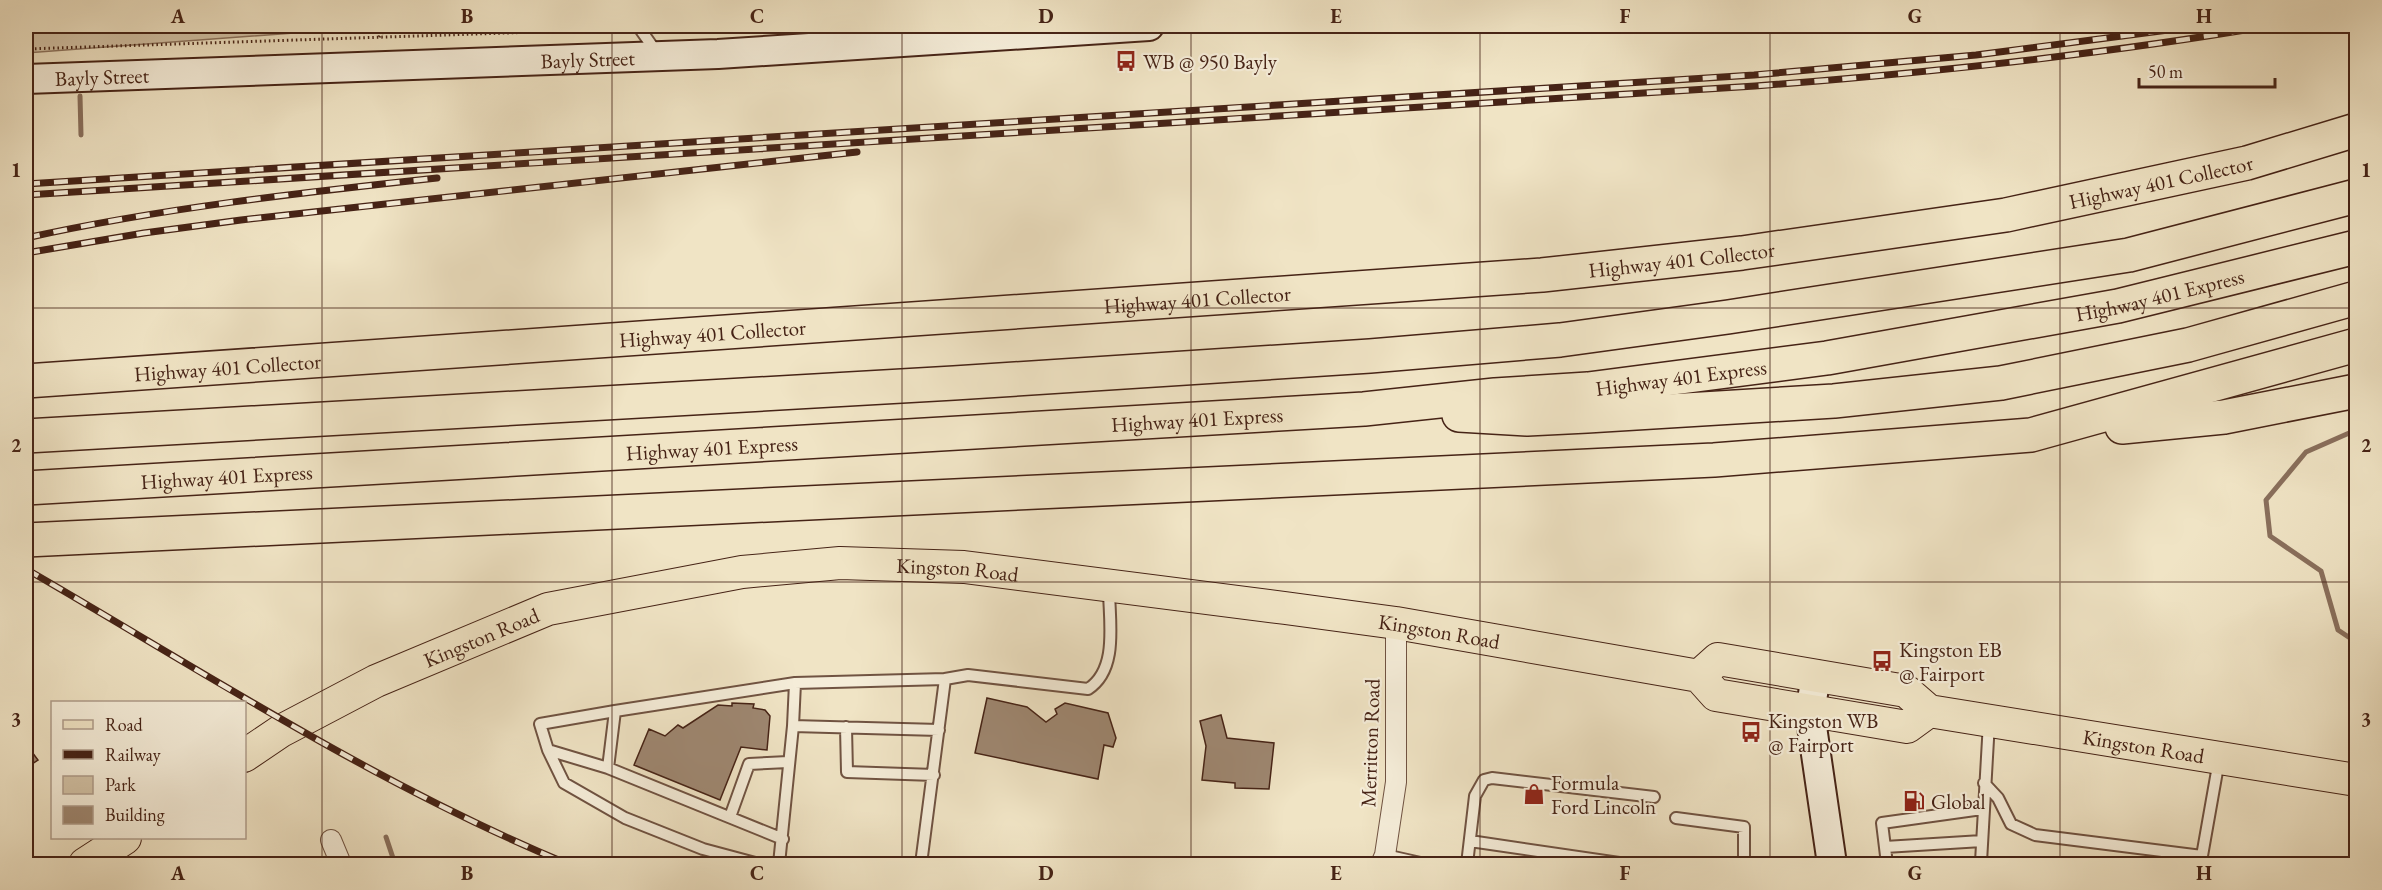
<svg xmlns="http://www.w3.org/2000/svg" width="2382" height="890" viewBox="0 0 2382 890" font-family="'EB Garamond',serif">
	<rect width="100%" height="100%" fill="#f0e4c5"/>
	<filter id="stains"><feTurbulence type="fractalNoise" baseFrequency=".00333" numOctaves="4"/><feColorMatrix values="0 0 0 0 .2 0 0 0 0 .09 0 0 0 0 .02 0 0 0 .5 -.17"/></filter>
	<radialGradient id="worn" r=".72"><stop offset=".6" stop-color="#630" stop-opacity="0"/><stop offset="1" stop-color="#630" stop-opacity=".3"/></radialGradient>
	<path fill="#d3c3a7" stroke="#8c735e" stroke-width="1.5" d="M 26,26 L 388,26 L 26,53 Z"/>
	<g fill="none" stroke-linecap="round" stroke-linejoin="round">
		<path stroke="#896f5c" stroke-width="5" d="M 80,96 L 81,135
			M 2356,430 L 2306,452 L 2266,500 L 2270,536 L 2321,571 L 2338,630 L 2356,642
			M 386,837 L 395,864"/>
	</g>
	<path fill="#9e8771" stroke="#462316" stroke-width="1.5" d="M 987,698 L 1027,707 L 1046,722 L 1057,714 L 1055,709 L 1065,703 L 1108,713 L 1116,738 L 1113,747 L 1104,745 L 1098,779 L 975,753 Z
		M 732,703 L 754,704 L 753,708 L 765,710 L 770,716 L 767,750 L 741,747 L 720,800 L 634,765 L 649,729 L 665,736 L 678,725 L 683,728 L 718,705 L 732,706 Z
		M 1221,715 L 1227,738 L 1274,743 L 1269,789 L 1235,788 L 1235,783 L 1202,780 L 1206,746 L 1200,721 Z
		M 26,744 L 38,760 L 26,768 Z"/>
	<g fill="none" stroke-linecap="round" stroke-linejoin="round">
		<defs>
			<path id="lane" d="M 638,26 L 657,53
				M 615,711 L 795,683
				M 846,727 L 847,772 L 934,775
				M 939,730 L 793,726 L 795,683 L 945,679
				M 548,750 L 608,768 L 783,839
				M 608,768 L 615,711 L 540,724 L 548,750 L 564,783 L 625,818 L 703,849 L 759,864
				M 1984,783 L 1998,798 L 2011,824 L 2035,835 L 2202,856 L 2219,760
				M 730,817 L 749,764 L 788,762
				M 1676,818 L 1744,827 L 1744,864
				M 1470,841 L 1626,864
				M 1885,847 L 1982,841
				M 1385,855 L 1425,864
				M 779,864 L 793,726
				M 921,864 L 945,679 L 968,675 L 1088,689 C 1119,669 1109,621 1109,588
				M 1467,864 L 1475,796 L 1484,780 L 1492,778 L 1654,797
				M 1887,864 L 1882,823 L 1982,809
				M 1960,864 L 1981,862 L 1989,722"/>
			<path id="street" d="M 331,840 L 341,864
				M 1381,864 L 1385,855 L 1396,782 L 1396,623"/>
			<g id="secondary">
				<path id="s1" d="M 26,79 L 718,54 L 1149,26"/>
				<path d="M 1816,675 L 1810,713 L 1832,864"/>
			</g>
			<g id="primary">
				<path id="s2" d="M 1699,676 L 1718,659 L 1906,691 L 1929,711 L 2356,780"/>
				<path id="s3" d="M 244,756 L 281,731 L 376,681 L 548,609 L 742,572 L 840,563 L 964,567 L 1285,608 L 1396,623 L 1699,676 L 1716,695 L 1907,727 L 1929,711"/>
				<path d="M 85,864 L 125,838"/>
			</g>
			<g id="highway">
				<path id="s4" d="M 26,381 L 1542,275 L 1742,253 L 2006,215 L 2247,163 L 2356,130"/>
				<path d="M 1459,415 L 1527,419 L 1587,416 L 1834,401 L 2001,383 L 2188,345 L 2356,298"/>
				<path d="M 2122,427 L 2224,417 L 2356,391"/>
				<path d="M 26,436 L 954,383 L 1370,356 L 1560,340 L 1728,317 L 2129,255 L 2356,196"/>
				<path id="s5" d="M 26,488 L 1364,409 L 1495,395 L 1588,389 L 1827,358 L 2118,306 L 2356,247"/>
				<path d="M 26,540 L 1714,460 L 2031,435 L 2356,345"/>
			</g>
		</defs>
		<use href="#lane" stroke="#705342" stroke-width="14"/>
		<use href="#street" stroke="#705342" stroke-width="22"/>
		<use href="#secondary" stroke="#462316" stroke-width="32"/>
		<use href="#primary" stroke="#462316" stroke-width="34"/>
		<use href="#highway" stroke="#462316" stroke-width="36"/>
		<path stroke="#462316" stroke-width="3" stroke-dasharray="1.5 3" stroke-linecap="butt" d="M 657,28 L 716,26 L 716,32
			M 379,37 L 388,26
			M 26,49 L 626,29"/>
		<use href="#lane" stroke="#f5edd9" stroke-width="10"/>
		<use href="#street" stroke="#f5edd9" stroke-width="20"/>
		<use href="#secondary" stroke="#f5edd9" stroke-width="28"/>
		<use href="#primary" stroke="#f0e4c5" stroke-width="32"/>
		<use href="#highway" stroke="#f0e4c5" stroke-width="33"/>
		<defs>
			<path id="rail" d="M 26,184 L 1754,75 L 1976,55 L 2199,26
				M 26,195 L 1755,86 C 1927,73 2099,55 2269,26
				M 26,238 C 161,208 299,193 437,178
				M 26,253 L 144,233 L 241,220 L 857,152
				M 26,569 C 204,672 377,785 568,864"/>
		</defs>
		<use href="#rail" stroke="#462316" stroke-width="7"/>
		<use href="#rail" stroke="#f5edd9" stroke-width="4.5" stroke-dasharray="14" stroke-linecap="butt"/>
	</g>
	<path fill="none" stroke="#462316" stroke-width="1.5" stroke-opacity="0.55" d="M 322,26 L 322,864M 612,26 L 612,864M 902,26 L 902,864M 1191,26 L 1191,864M 1480,26 L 1480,864M 1770,26 L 1770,864M 2060,26 L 2060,864M 26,308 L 2356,308M 26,582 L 2356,582"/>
	<defs>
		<symbol id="bus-bare" viewBox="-9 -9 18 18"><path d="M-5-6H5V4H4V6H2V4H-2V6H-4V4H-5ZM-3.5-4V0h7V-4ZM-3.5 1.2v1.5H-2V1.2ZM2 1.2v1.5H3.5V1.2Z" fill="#8f2418" stroke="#f5edd9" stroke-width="2.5" paint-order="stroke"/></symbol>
		<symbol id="shop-bare" viewBox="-9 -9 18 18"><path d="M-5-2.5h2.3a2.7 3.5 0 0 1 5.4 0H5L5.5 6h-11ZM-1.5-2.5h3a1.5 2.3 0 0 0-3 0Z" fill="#8f2418" stroke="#f5edd9" stroke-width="2.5" paint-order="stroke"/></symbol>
		<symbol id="fuel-bare" viewBox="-9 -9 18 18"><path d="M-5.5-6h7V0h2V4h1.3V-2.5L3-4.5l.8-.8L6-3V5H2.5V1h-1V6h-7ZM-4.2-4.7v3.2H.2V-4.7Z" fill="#8f2418" stroke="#f5edd9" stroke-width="2.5" paint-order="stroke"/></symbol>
	</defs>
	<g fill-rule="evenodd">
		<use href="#bus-bare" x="1111" y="46" width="30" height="30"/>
		<use href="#bus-bare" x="1867" y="646" width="30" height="30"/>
		<use href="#bus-bare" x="1736" y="717" width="30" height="30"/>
		<use href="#shop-bare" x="1519" y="779" width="30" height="30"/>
		<use href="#fuel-bare" x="1899" y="786" width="30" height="30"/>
	</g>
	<g text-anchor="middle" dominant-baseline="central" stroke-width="4.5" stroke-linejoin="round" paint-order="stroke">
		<g font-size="21" fill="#462316" stroke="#f5edd9">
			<text stroke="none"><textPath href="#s1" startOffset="562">Bayly Street</textPath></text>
			<text stroke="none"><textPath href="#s1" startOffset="76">Bayly Street</textPath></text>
			<text stroke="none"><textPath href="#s4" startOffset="2146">Highway 401 Collector</textPath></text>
			<text stroke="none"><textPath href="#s4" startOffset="1660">Highway 401 Collector</textPath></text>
			<text stroke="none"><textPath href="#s5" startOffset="2145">Highway 401 Express</textPath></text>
			<text stroke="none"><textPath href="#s4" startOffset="1174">Highway 401 Collector</textPath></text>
			<text stroke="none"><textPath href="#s4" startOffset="688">Highway 401 Collector</textPath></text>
			<text stroke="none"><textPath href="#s4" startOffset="202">Highway 401 Collector</textPath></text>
			<text stroke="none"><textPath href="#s5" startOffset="1659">Highway 401 Express</textPath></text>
			<text stroke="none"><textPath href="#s5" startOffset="1173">Highway 401 Express</textPath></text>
			<text stroke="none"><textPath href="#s5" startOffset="687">Highway 401 Express</textPath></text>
			<text stroke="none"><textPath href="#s5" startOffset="201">Highway 401 Express</textPath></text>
			<text stroke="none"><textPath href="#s3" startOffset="752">Kingston Road</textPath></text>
			<text stroke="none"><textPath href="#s3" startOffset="1238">Kingston Road</textPath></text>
			<text stroke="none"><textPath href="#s3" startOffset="266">Kingston Road</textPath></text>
			<text transform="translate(1370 743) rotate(-88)">Merritton Road</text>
			<text stroke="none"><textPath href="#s2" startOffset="464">Kingston Road</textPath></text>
		</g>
		<g font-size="21" fill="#462316" stroke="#f5edd9" text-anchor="start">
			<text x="1143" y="61">WB @ 950 Bayly</text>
			<text x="1899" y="649">Kingston EB<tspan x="1899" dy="24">@ Fairport</tspan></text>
			<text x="1768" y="720">Kingston WB<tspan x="1768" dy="24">@ Fairport</tspan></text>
			<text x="1551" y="782">Formula<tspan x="1551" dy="24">Ford Lincoln</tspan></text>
			<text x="1931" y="801">Global</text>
		</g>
	</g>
	<rect width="2382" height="890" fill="none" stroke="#f0e4c5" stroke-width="66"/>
	<rect x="51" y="701" width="195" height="138" fill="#f5edd9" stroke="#af9c8b" stroke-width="1.5"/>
	<rect x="63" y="720" width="30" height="9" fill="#f0e4c5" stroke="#af9c8b" stroke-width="1.5"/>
	<text x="105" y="731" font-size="18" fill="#462316">Road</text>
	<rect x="63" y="750" width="30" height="9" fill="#462316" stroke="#af9c8b" stroke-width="1.5"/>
	<text x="105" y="761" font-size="18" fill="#462316">Railway</text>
	<rect x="63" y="776" width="30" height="18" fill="#d3c3a7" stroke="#af9c8b" stroke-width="1.5"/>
	<text x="105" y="791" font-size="18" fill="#462316">Park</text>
	<rect x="63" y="806" width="30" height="18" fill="#9e8771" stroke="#af9c8b" stroke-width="1.5"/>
	<text x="105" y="821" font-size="18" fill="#462316">Building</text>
	<path d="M2139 78v9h136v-9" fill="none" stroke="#462316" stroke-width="3"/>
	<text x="2148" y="78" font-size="18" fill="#462316" stroke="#f5edd9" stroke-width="4.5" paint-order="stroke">50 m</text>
	<rect x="33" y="33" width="2316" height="824" fill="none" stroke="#462316" stroke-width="2"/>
	<g font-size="20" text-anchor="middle" font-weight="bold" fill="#462316">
		<text x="178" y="23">A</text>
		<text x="467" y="23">B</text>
		<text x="757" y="23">C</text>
		<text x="1046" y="23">D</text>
		<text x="1336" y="23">E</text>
		<text x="1625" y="23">F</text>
		<text x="1915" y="23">G</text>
		<text x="2204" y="23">H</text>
		<text x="16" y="177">1</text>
		<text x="2366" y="177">1</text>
		<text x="16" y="452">2</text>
		<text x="2366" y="452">2</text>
		<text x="16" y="726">3</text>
		<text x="2366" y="726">3</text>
		<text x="178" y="880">A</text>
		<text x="467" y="880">B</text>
		<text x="757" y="880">C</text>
		<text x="1046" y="880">D</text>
		<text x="1336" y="880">E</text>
		<text x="1625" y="880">F</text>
		<text x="1915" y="880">G</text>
		<text x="2204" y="880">H</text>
	</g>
	<rect width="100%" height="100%" filter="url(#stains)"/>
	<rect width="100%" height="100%" fill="url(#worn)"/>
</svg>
